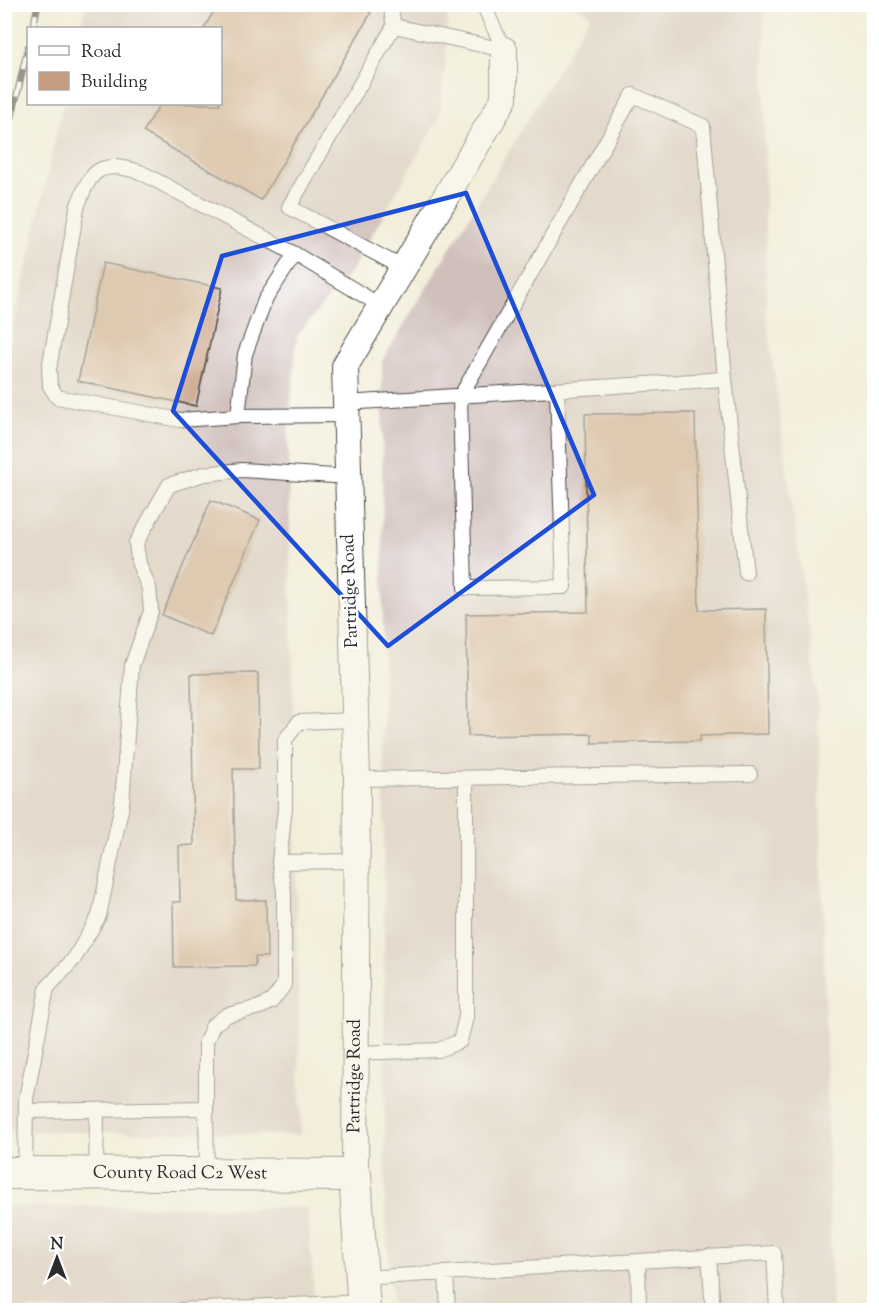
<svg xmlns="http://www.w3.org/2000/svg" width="879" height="1315" viewBox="0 0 879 1315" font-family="'Sorts Mill Goudy',serif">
	<rect width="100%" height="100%" fill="#fff"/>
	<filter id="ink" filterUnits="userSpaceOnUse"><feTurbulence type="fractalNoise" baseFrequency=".0167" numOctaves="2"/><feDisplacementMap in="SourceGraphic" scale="12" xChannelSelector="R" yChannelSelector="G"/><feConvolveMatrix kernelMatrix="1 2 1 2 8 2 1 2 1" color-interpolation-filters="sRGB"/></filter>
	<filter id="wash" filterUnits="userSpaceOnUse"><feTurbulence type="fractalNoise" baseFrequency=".008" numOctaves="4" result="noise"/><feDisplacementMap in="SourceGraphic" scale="24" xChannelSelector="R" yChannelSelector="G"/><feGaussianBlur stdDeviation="1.35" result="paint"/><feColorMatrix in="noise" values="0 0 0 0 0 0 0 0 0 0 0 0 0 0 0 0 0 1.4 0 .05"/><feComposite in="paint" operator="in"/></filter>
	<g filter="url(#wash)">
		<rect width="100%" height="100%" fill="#f3eeda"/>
		<path fill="#d0c0bb" d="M 86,5 L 452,5 L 448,9 L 446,59 L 439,118 L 353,268 L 297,336 L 288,433 L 301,1135 L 5,1131 L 5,365 L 63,104 L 220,104 L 220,28 L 80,28 Z
			M 574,5 L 764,5 L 766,313 L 818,698 L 832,1310 L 392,1310 L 385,1205 L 382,361 L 591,15 Z
			M 5,1206 L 308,1208 L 315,1310 L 5,1310 Z"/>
		<g id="blocks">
			<path fill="#c69b7e" d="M 218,4 L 357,4 L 371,13 L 261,200 L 143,132 L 160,104 L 220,104 L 220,28 L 204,28 Z
				M 103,263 L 222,288 L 196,406 L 78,381 Z
				M 695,413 L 699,610 L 766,609 L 768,734 L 700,736 L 700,741 L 592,743 L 592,734 L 468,736 L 466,614 L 588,612 L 585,414 Z
				M 211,500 L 260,520 L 211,636 L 162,615 Z
				M 258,673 L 259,769 L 233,769 L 236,900 L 266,900 L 267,957 L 255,957 L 255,966 L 174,967 L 173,902 L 180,902 L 179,846 L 194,845 L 191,674 Z"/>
		</g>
	</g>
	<g filter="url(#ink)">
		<use href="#blocks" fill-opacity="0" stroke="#494845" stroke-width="1.5"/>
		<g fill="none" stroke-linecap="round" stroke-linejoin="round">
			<defs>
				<path id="service" d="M 390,4 L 394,26
					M 483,4 L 504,50
					M 403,268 L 289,207 L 394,26 L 504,50
					M 557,390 L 564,587 L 465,588 L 460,397 L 633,95 L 703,126 L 725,379
					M 345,403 L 725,379 L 746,573
					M 346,415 L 238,416 L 245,354 L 265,300 L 295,254 L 381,306
					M 238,416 L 180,420 L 57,397 L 50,386 L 49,369 L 77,208 C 91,169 99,160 140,172 L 295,254
					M 357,779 L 750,774
					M 279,862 L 357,861
					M 356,1053 L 439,1050 L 460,1041 L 466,1017 L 466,778
					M 206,1108 L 206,1042 L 213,1025 L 227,1015 L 260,1007 L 272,1001 L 284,985 L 284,891 L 279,862 L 285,808 L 285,740 L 299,722 L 355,720
					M 26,1111 L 206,1108 L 207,1174
					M 25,1174 L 26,1099 L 47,988 L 74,959 L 99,916 L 122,804 L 132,665 L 151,611 L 149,588 L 139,564 L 136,543 L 169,485 L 204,474 L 242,470 L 348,477
					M 96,1174 L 97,1110
					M 709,1256 L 713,1310
					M 638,1261 L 774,1253 L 777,1310
					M 446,1273 L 448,1310
					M 362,1278 L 638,1261 L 639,1310
					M 181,1310 L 364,1302"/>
				<g id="minor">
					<path id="s1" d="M 355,1175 L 357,779 L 345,366 L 504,99 L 504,50"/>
				</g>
				<g id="tertiary">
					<path id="s2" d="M 4,1173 L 355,1175 L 364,1310"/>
				</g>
			</defs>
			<use href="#service" stroke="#494845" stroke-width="16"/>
			<use href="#minor" stroke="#494845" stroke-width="28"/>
			<use href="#tertiary" stroke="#494845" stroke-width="34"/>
			<use href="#service" stroke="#fff" stroke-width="14"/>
			<use href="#minor" stroke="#fff" stroke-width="26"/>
			<use href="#tertiary" stroke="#fff" stroke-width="32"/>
			<defs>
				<path id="rail" d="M 33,28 L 38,4
					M 4,151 L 28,47"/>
			</defs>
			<use href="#rail" stroke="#2b2b2b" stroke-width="7"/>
			<use href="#rail" stroke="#fff" stroke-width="4.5" stroke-dasharray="14" stroke-linecap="butt"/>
		</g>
	</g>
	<path d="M0 0H879V1315H0ZM 466,193 L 594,495 L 388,646 L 173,411 L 222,256 Z" fill="#f3eeda" fill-opacity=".55" fill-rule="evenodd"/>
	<path fill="none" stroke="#1d4ed8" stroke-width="4.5" stroke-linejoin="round" d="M 466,193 L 594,495 L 388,646 L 173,411 L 222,256 Z"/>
	<g text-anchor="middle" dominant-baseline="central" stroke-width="5" stroke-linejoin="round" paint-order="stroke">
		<g font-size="18" fill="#2b2b2b" stroke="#fff">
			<text transform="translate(351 591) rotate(-92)">Partridge Road</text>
			<text stroke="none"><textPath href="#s1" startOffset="99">Partridge Road</textPath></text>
			<text stroke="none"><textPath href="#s2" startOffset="176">County Road C2 West</textPath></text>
		</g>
	</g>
	<rect width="879" height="1315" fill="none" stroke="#fff" stroke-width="24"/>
	<rect x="27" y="27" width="195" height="78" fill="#ffffff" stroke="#aaaaaa" stroke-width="1.5"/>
	<rect x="39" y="46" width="30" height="9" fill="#ffffff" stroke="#aaaaaa" stroke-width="1.5"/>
	<text x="81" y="57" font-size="18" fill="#2b2b2b">Road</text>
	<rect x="39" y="72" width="30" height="18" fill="#c69b7e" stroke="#aaaaaa" stroke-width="1.5"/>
	<text x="81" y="87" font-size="18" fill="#2b2b2b">Building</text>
	<g transform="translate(57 1258)" stroke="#ffffff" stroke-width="4.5" paint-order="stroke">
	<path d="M0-4.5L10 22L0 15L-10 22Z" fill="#2b2b2b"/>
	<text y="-9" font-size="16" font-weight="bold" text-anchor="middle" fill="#2b2b2b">N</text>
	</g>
</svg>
